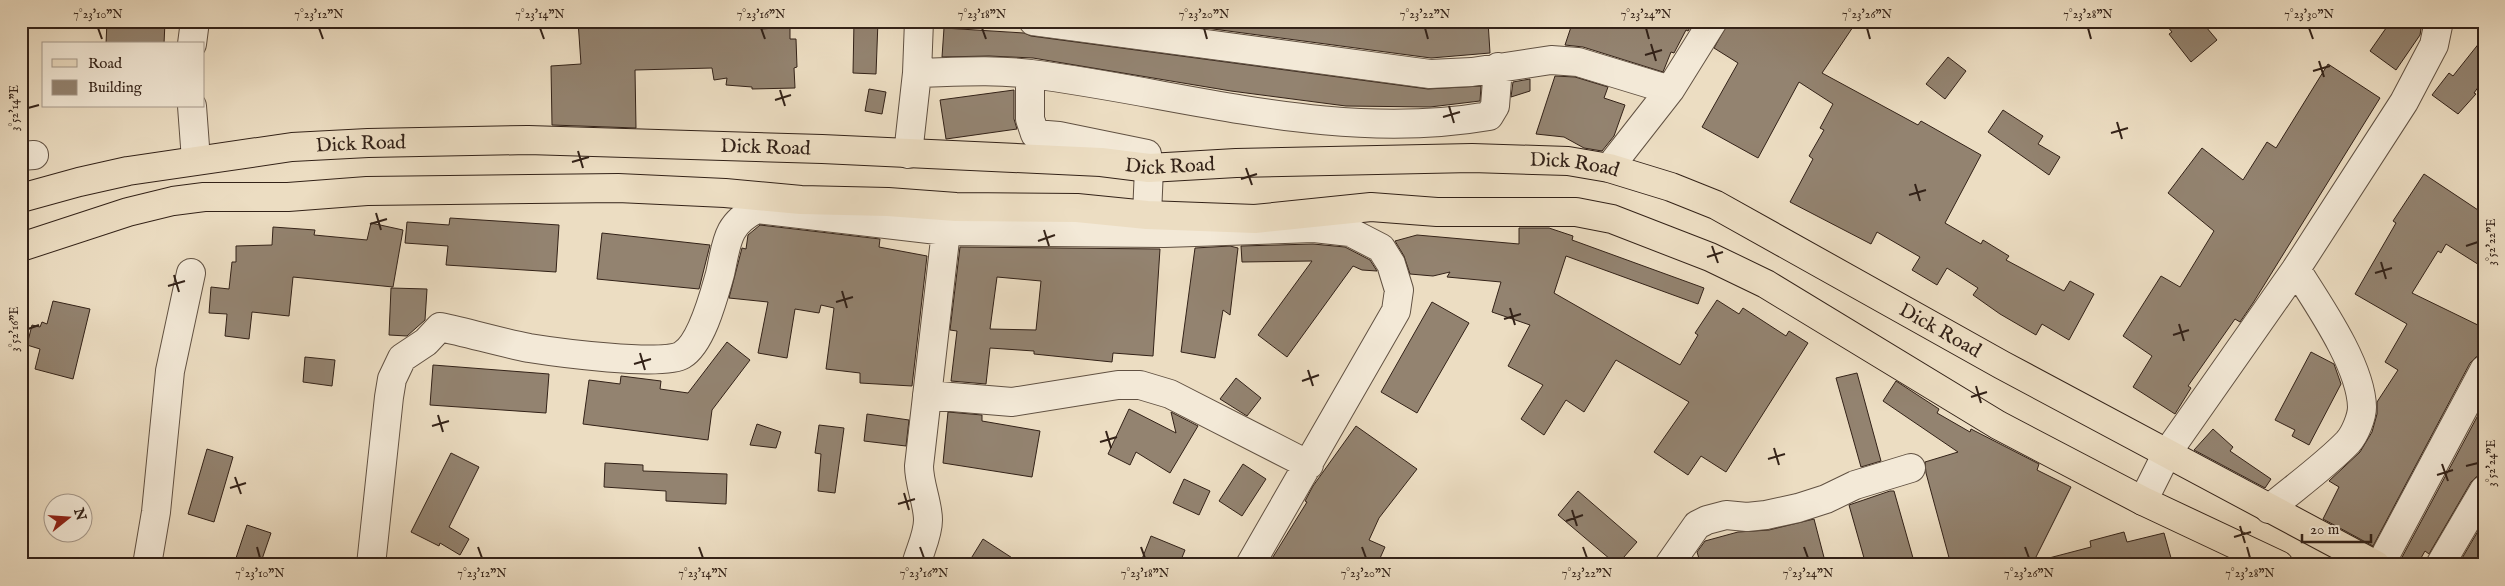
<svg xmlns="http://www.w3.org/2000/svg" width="2505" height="586" viewBox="0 0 2505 586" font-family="'IM FELL English',serif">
	<rect width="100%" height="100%" fill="#ecddc2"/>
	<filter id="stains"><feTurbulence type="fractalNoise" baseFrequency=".004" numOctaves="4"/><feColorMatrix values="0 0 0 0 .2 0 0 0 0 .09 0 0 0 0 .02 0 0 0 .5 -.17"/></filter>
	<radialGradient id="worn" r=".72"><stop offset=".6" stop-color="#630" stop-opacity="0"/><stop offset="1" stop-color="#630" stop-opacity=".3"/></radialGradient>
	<path fill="#938370" stroke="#332218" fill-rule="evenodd" d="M 107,21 L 165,22 L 164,44 L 106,44 Z
		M 578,21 L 761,21 L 761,29 L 790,27 L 790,39 L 796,39 L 797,67 L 794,68 L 795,88 L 752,89 L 752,87 L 726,85 L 727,78 L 714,80 L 712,68 L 635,70 L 636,128 L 552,125 L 551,66 L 581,64 Z
		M 854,21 L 878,21 L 876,74 L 853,73 Z
		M 1153,21 L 1488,21 L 1490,53 L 1431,58 Z
		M 1573,21 L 1694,21 L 1688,31 L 1686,30 L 1674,53 L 1671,52 L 1663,72 L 1583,47 L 1565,45 Z
		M 1729,21 L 1857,21 L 1822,73 L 1918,125 L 1921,121 L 1981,155 L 1945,223 L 1981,244 L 1983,240 L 2009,256 L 2006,260 L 2064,291 L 2070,281 L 2094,294 L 2069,340 L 2042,324 L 2036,335 L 2000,314 L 1973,295 L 1978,288 L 1947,268 L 1937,285 L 1912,270 L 1920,257 L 1877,232 L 1871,244 L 1790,202 L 1813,159 L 1809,156 L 1824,130 L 1820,128 L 1833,104 L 1799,82 L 1758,158 L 1702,127 L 1738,63 L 1714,48 Z
		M 2163,21 L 2201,21 L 2217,40 L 2191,62 L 2169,34 L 2172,32 Z
		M 2391,21 L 2410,21 L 2421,29 L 2420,35 L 2396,70 L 2370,51 Z
		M 944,28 L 1024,33 L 1031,36 L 1428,89 L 1481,86 L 1480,101 L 1430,107 L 1346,106 L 1231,91 L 1033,58 L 989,56 L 942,57 Z
		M 2484,37 L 2484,79 L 2474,93 L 2476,94 L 2458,114 L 2432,95 L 2449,73 L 2453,76 Z
		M 1948,57 L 1966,71 L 1945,99 L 1926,84 Z
		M 2328,64 L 2380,98 L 2253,303 L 2240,322 L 2235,319 L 2188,386 L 2191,388 L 2175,414 L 2133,387 L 2152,356 L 2123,336 L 2161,276 L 2180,287 L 2214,231 L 2168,193 L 2202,148 L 2243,180 L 2267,142 L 2276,148 Z
		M 1555,76 L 1575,77 L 1608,87 L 1604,98 L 1625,105 L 1614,136 L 1602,151 L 1584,148 L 1564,137 L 1536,134 Z
		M 1530,79 L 1530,91 L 1511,97 L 1513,82 Z
		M 869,89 L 886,92 L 882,114 L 865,111 Z
		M 1014,90 L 1014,119 L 1017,129 L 946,139 L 940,100 Z
		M 2003,110 L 2043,136 L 2038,144 L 2060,157 L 2049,175 L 1988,132 Z
		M 2424,174 L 2484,214 L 2484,268 L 2446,244 L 2441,253 L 2438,251 L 2412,293 L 2484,328 L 2484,354 L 2476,357 L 2470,363 L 2373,546 L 2323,519 L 2339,487 L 2329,481 L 2360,452 L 2372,432 L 2377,414 L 2377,402 L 2398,370 L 2385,362 L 2407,324 L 2355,294 L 2396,223 L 2393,221 Z
		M 450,218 L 559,225 L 556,272 L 446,265 L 448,246 L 405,243 L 407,222 L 449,225 Z
		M 371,223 L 403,230 L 393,287 L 293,277 L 289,316 L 252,312 L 249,339 L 225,336 L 227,314 L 209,313 L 211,287 L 229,289 L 232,262 L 236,262 L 236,246 L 272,245 L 273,227 L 315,230 L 314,235 L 367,240 Z
		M 760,225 L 880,239 L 879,247 L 927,256 L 912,386 L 860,383 L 860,373 L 826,369 L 834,308 L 821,305 L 819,313 L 795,309 L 787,358 L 758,353 L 768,302 L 729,298 L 742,248 L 746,249 L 748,235 Z
		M 1519,228 L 1549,228 L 1573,236 L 1572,240 L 1704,288 L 1698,304 L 1566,256 L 1554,293 L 1680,365 L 1698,335 L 1695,333 L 1717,300 L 1739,314 L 1743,308 L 1786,336 L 1789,331 L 1808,343 L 1726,472 L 1701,456 L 1688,475 L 1654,452 L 1689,402 L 1616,360 L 1584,412 L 1566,400 L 1544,435 L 1521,419 L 1543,385 L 1508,366 L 1530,325 L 1492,312 L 1501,282 L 1447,277 L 1450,272 L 1433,276 L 1410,274 L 1404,256 L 1395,241 L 1417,235 L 1519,244 Z
		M 602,233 L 710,245 L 699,289 L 597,279 Z
		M 1313,244 L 1345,247 L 1370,260 L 1377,271 L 1362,270 L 1353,266 L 1287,357 L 1258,335 L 1312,261 L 1242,262 L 1241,246 Z
		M 1230,246 L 1238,248 L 1230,315 L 1223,310 L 1215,358 L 1181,352 L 1195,248 Z
		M 960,247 L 1160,249 L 1153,356 L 1113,353 L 1112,362 L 1034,354 L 1034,351 L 990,348 L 986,384 L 951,381 L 957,331 L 950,330 ZM 997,277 L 1041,281 L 1036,330 L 990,329 Z
		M 391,288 L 427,289 L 425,320 L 407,336 L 389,335 Z
		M 53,301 L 90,309 L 73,379 L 35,369 L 40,349 L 27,345 L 32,325 L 40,327 L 42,322 L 47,324 Z
		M 1432,302 L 1469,323 L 1417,413 L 1381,392 Z
		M 727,342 L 750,360 L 712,410 L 708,440 L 583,424 L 589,380 L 620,384 L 621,376 L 661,381 L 660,389 L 688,393 Z
		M 2311,352 L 2334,364 L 2341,384 L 2309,445 L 2292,436 L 2295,430 L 2275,420 Z
		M 305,357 L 335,360 L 332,386 L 303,382 Z
		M 433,365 L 549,374 L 546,413 L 430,405 Z
		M 1857,373 L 1881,461 L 1861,467 L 1836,378 Z
		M 1236,378 L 1261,398 L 1247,416 L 1220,399 Z
		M 1896,381 L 1939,409 L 1937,413 L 1970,432 L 1971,429 L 2039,464 L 2037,470 L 2071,487 L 2032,565 L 1951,565 L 1926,473 L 1925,462 L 1958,452 L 1883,401 Z
		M 2484,404 L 2484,474 L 2476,477 L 2471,482 L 2429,554 L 2425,551 L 2417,565 L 2407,565 L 2400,561 Z
		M 1129,409 L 1176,433 L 1171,412 L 1198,426 L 1170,473 L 1136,452 L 1130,465 L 1108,454 Z
		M 948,412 L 982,415 L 982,421 L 1040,431 L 1032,477 L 943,463 Z
		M 867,414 L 909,420 L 906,446 L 864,441 Z
		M 757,424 L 781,432 L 776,448 L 750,445 Z
		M 819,425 L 844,428 L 835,493 L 818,491 L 821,454 L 815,453 Z
		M 1356,426 L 1417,469 L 1379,518 L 1369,540 L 1385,547 L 1377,565 L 1268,565 L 1307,502 L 1305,501 L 1313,486 Z
		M 2213,429 L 2233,447 L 2230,451 L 2271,479 L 2265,488 L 2194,450 Z
		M 207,449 L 233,457 L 214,522 L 188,514 Z
		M 451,453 L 479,467 L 449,527 L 469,539 L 460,555 L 440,543 L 439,546 L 411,532 Z
		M 605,463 L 643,465 L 643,471 L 727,474 L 726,504 L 666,501 L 666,491 L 604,487 Z
		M 1243,464 L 1266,479 L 1242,516 L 1219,501 Z
		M 1184,479 L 1210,491 L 1199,515 L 1173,503 Z
		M 1578,491 L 1637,542 L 1617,565 L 1558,515 Z
		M 1890,491 L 1894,491 L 1915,565 L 1866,565 L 1849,505 Z
		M 1814,519 L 1826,565 L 1701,565 L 1697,552 L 1705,541 L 1738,532 L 1769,530 Z
		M 2484,521 L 2484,565 L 2458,565 Z
		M 247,525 L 271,533 L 260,565 L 247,565 L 235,561 Z
		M 2124,532 L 2127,542 L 2164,533 L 2173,565 L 2050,565 L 2049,558 L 2091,547 L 2090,541 Z
		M 1151,536 L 1185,550 L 1179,565 L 1156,565 L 1142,559 Z
		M 983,539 L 1023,565 L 967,565 Z"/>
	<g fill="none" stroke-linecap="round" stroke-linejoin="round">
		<defs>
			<path id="minor" d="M 1033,21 L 1430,74 L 1472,72 L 1551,60 L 1578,62 L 1670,90
				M 192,44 L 195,21
				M 917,73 C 955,72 993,69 1031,74 C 1183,93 1334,143 1489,116 L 1495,106 L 1498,67
				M 1030,74 L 1030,119 L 1035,134 L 1059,136 L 1147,154 L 1149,168 L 1147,215
				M 192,106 L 196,160
				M 908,154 L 917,73 L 919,21
				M 21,156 L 34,155
				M 1609,168 L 1670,90 L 1713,21
				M 927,395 L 1012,402 L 1118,385 L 1140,385 L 1170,394 L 1309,465
				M 2143,501 L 2167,453 L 2296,269 L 2404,102 L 2434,45 L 2439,21
				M 2269,509 C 2294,488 2326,465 2348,442 C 2355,434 2362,417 2362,407 C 2361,365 2318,304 2296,269
				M 147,565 L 156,512 L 170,371 L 191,273
				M 371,565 L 389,397 L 392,379 L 402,358 L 426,342 L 440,327 C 469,333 499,342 529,348 C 554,352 664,367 682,355 C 702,343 714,295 720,274 C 727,243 726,224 757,209 L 946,231 L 1164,233 L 1314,228 L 1350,232 L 1381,248 L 1391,264 L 1399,290 L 1396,311 L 1250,565
				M 916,565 C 920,550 928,535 928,520 C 928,503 919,484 919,466 L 946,231
				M 1669,565 L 1697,525 L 1707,520 L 1726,515 L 1747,517 L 1766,515 L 1798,508 L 1826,499 L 1855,485 L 1911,468
				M 2380,565 L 2484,370
				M 2440,565 L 2484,490"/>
			<g id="major">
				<path id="s1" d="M 21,198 L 79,182 L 128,171 L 292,147 L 368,143 L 528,140 L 822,149 L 1101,162 L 1149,168 L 1236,163 L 1472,158 L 1568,161 L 1609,168 L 1671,187 L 1716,205 L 2002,365 L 2376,565"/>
				<path d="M 21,247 L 128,212 L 173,201 L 204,197 L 288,197 L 367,191 L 618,188 L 725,193 L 801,200 L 888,202 L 956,207 L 1077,208 L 1147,215 L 1255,219 L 1371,207 L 1437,212 L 1576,212 L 1612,219 L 1710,257 L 1766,284 L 1998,425 L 2143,501 L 2279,565"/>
			</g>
		</defs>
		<use href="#minor" stroke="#615142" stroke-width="30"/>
		<use href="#major" stroke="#332218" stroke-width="30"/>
		<use href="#minor" stroke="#f3e9d7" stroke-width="28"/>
		<use href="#major" stroke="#ecddc2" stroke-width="28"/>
	</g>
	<path fill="none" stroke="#332218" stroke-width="2" d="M 98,28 L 102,39M 319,28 L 323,39M 540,28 L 544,39M 761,28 L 765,39M 982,28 L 986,39M 1204,28 L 1207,39M 1425,28 L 1428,39M 1646,28 L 1649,39M 1867,28 L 1870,39M 2088,28 L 2091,39M 2309,28 L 2313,39M 1651,44 L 1656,61M 1645,55 L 1662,50M 2319,61 L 2324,77M 2313,71 L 2330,66M 780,90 L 785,106M 775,100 L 791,95M 1449,106 L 1454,123M 28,108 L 39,105M 1443,117 L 1460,112M 2117,122 L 2122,139M 2111,133 L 2128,128M 578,151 L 583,168M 572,162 L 589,157M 1246,168 L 1252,185M 1241,179 L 1257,174M 1915,184 L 1920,201M 1909,195 L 1926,190M 376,213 L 381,230M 370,224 L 387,219M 1044,230 L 1049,246M 1038,241 L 1055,235M 1712,246 L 1718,263M 2466,246 L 2478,242M 1707,257 L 1723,252M 2381,262 L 2386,279M 2375,273 L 2392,268M 174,275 L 179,292M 168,286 L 185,281M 842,291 L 847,308M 836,302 L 853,297M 1510,308 L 1515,325M 1504,319 L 1521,314M 2179,324 L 2184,341M 28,329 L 39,325M 2173,335 L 2189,330M 640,353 L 645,370M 634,364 L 651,359M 1308,370 L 1313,386M 1302,381 L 1319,375M 1976,386 L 1981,403M 1971,397 L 1987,392M 438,415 L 443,432M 432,426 L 449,421M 1106,431 L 1111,448M 1100,442 L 1117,437M 1774,448 L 1779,465M 1768,459 L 1785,454M 2442,464 L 2448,481M 2466,466 L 2478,463M 2437,475 L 2453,470M 235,477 L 241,494M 230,488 L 246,483M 904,493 L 909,510M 898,504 L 915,499M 1572,510 L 1577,526M 1566,521 L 1583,515M 2240,526 L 2245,543M 2234,537 L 2251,532M 257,547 L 260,558M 478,547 L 482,558M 699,547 L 703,558M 920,547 L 924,558M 1141,547 L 1145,558M 1362,547 L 1366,558M 1583,547 L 1587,558M 1804,547 L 1808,558M 2025,547 L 2029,558M 2247,547 L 2250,558"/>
	<g text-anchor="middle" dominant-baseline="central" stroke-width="4" stroke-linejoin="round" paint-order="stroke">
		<g font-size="20" fill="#332218" stroke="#f3e9d7">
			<text stroke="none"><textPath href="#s1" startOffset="345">Dick Road</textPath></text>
			<text stroke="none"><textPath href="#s1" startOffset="750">Dick Road</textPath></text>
			<text stroke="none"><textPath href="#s1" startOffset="1155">Dick Road</textPath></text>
			<text stroke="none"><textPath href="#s1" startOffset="1560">Dick Road</textPath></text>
			<text stroke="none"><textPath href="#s1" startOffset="1965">Dick Road</textPath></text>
		</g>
	</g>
	<rect width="2505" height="586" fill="none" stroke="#ecddc2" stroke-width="55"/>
	<rect x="42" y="42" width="162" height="65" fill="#f3e9d7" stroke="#a6998b"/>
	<rect x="52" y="59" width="25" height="8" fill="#ecddc2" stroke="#a6998b"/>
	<text x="88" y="68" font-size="15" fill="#332218">Road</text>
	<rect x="52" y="80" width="25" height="15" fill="#938370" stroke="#a6998b"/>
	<text x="88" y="92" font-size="15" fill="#332218">Building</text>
	<g transform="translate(68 518) rotate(73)"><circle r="24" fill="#f3e9d7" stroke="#a6998b"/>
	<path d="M0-4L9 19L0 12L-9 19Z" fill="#8f2418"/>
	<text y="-8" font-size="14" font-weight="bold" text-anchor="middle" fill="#332218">N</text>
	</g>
	<path d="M2302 534v8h69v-8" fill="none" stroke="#332218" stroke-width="2.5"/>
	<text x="2310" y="534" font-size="15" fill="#332218" stroke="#f3e9d7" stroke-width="4" paint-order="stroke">20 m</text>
	<rect x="28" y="28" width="2450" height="530" fill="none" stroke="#332218" stroke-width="2"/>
	<g font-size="12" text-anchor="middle" fill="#332218">
		<text x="98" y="18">7°23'10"N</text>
		<text x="319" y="18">7°23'12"N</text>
		<text x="540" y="18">7°23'14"N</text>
		<text x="761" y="18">7°23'16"N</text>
		<text x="982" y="18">7°23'18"N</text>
		<text x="1204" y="18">7°23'20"N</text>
		<text x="1425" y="18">7°23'22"N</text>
		<text x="1646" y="18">7°23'24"N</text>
		<text x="1867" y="18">7°23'26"N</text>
		<text x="2088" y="18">7°23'28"N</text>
		<text x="2309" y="18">7°23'30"N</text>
		<text transform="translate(14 108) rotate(-90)" y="4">3°52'14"E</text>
		<text transform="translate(2491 242) rotate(-90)" y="4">3°52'22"E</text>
		<text transform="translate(14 329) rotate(-90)" y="4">3°52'16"E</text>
		<text transform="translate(2491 463) rotate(-90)" y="4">3°52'24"E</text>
		<text x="260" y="577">7°23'10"N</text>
		<text x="482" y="577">7°23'12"N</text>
		<text x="703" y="577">7°23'14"N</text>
		<text x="924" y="577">7°23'16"N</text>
		<text x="1145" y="577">7°23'18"N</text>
		<text x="1366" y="577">7°23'20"N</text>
		<text x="1587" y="577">7°23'22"N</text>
		<text x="1808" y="577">7°23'24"N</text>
		<text x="2029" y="577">7°23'26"N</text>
		<text x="2250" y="577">7°23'28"N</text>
	</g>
	<rect width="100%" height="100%" filter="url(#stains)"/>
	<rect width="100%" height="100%" fill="url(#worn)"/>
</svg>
